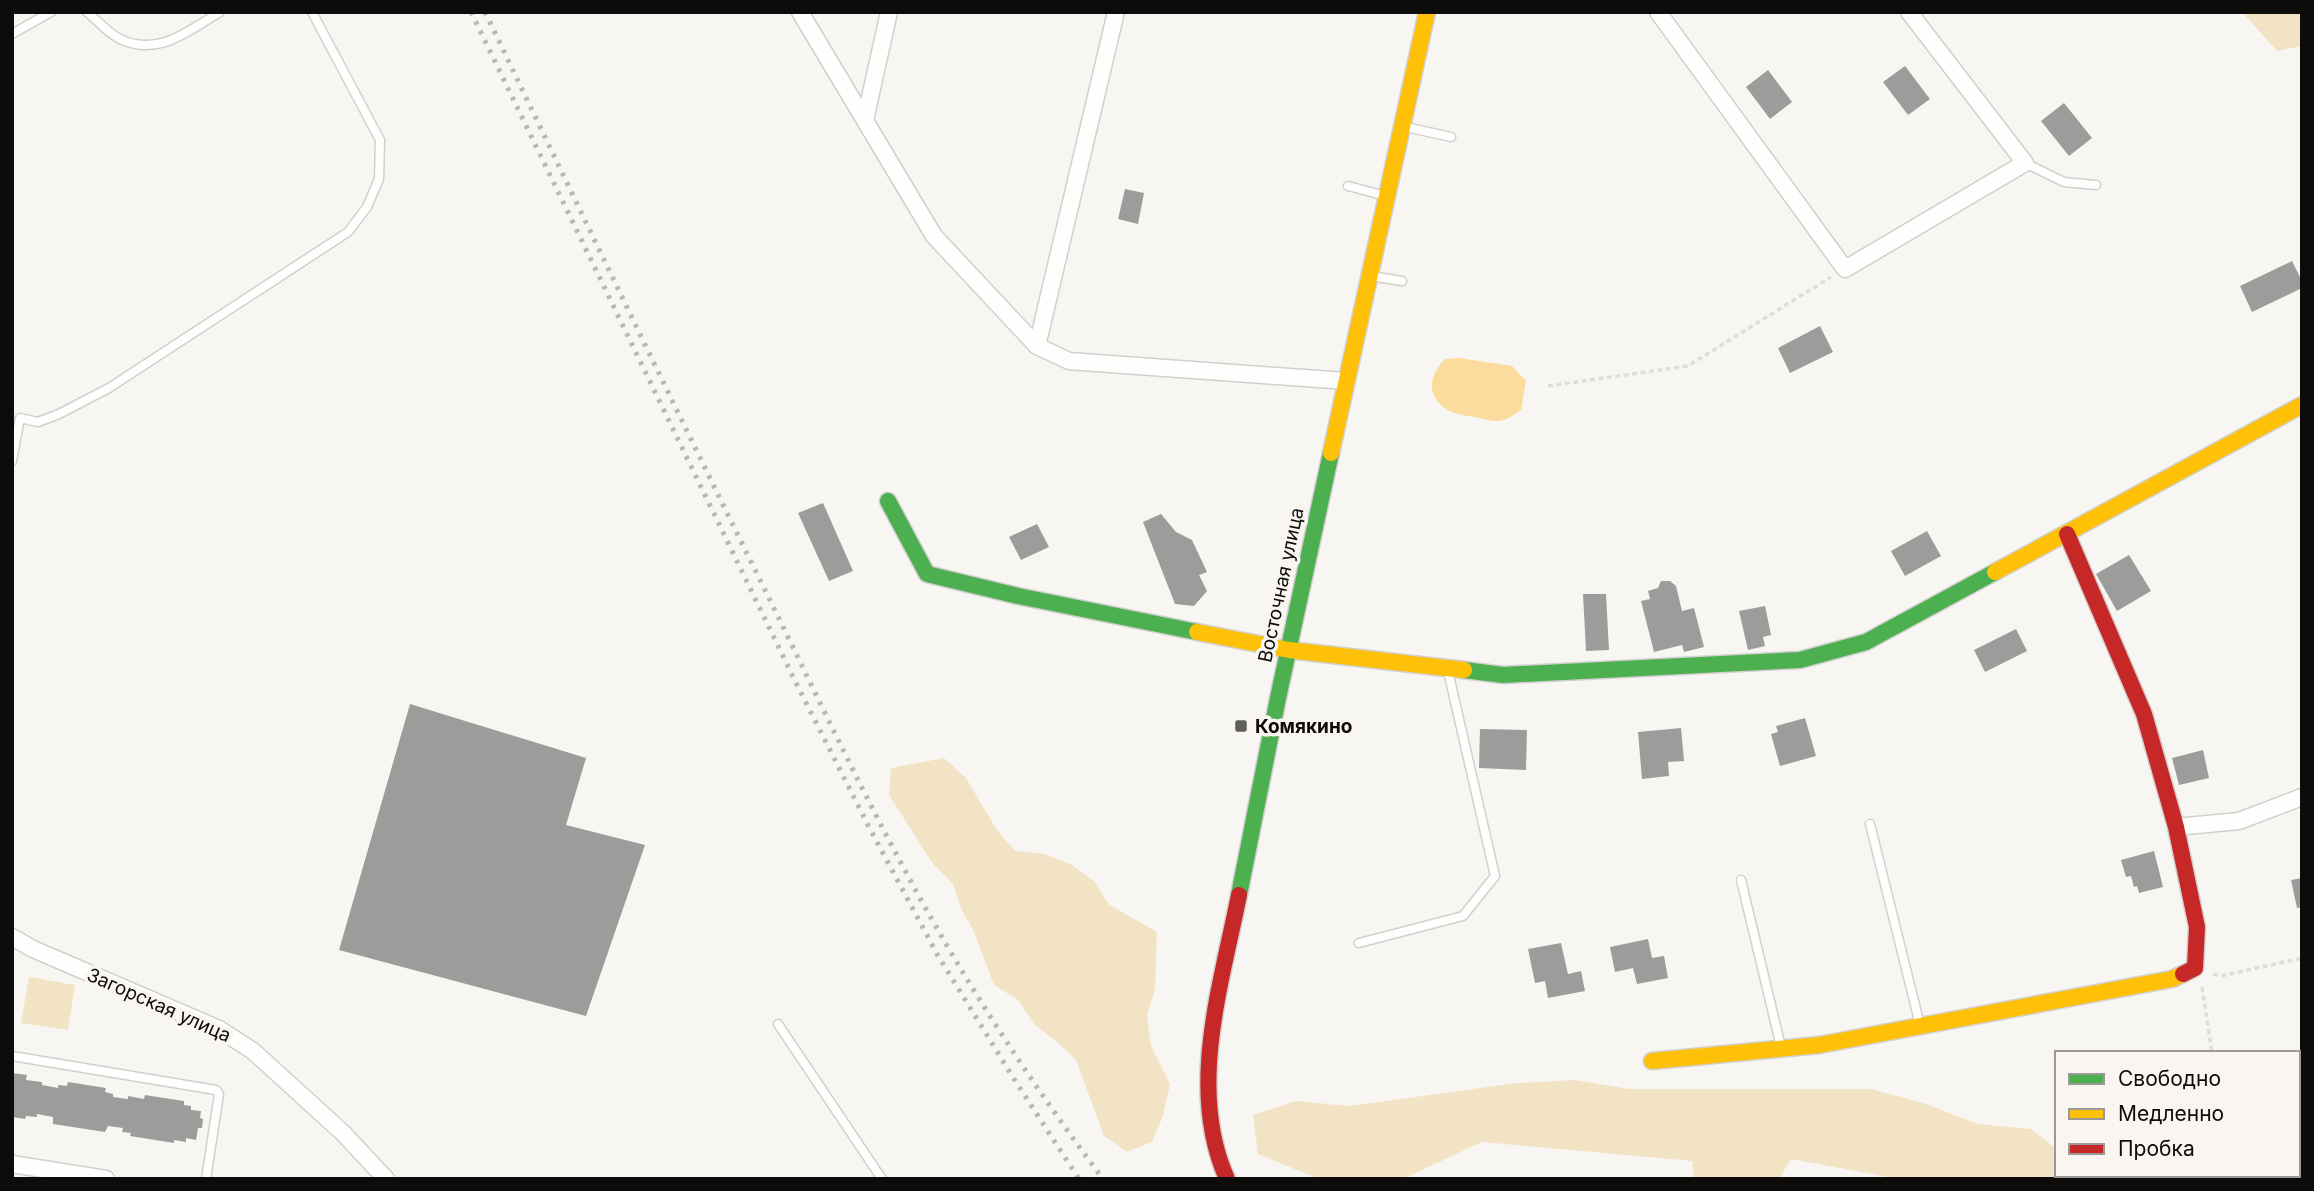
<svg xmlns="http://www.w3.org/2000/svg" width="2314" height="1191" viewBox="0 0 2314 1191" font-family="Inter,sans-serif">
	<rect width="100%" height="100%" fill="#f8f6f3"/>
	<path fill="#f3e3c5" d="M 2242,12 L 2302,12 L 2302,46 L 2277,51 Z
		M 944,758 L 966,778 L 997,830 L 1015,851 L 1044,854 L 1070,864 L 1094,881 L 1108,904 L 1157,932 L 1155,989 L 1147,1016 L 1151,1046 L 1170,1084 L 1163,1116 L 1152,1142 L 1127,1152 L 1104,1136 L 1076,1060 L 1056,1041 L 1034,1024 L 1018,1000 L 994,985 L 974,932 L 961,908 L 953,884 L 933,864 L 889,795 L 891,768 Z
		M 29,977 L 75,985 L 68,1030 L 21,1023 Z
		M 1574,1080 L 1629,1089 L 1871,1089 L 1926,1104 L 1978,1124 L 2031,1129 L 2057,1149 L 2057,1175 L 2126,1175 L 2128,1179 L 1899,1179 L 1791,1159 L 1779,1179 L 1694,1179 L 1692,1161 L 1482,1142 L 1409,1176 L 1398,1179 L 1319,1179 L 1258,1154 L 1253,1115 L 1296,1101 L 1349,1106 L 1517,1083 Z"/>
	<path fill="#fcdc9c" d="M 1459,358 L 1512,366 L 1526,381 L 1521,410 C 1513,415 1506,421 1496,421 C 1491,421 1484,419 1479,418 C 1470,416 1460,415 1452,412 C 1426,400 1427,377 1445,359 Z"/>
	<path fill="#9d9c9a" d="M 1905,66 L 1930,99 L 1908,115 L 1883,82 Z
		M 1768,70 L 1792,102 L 1770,119 L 1746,87 Z
		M 2064,103 L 2092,138 L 2069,156 L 2041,121 Z
		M 1125,189 L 1144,193 L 1138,224 L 1118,219 Z
		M 2292,261 L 2302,281 L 2302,288 L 2252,312 L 2240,286 Z
		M 1820,326 L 1833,352 L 1790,373 L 1778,348 Z
		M 823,503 L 853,571 L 829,581 L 798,513 Z
		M 1161,514 L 1176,532 L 1192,540 L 1207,572 L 1199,575 L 1207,591 L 1194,606 L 1175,604 L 1143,522 Z
		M 1037,524 L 1049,547 L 1021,560 L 1009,537 Z
		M 1927,531 L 1941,556 L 1905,576 L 1891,551 Z
		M 2129,555 L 2151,591 L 2117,611 L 2096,574 Z
		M 1661,581 L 1670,581 L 1676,586 L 1682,611 L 1694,608 L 1704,647 L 1684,652 L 1682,645 L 1654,652 L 1641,601 L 1650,599 L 1648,591 L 1658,588 Z
		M 1583,594 L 1606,594 L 1609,650 L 1586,651 Z
		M 1765,606 L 1771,635 L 1763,637 L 1765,646 L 1748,650 L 1739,611 Z
		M 2016,629 L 2027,651 L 1985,672 L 1974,650 Z
		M 410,704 L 586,758 L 566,825 L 645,845 L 586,1016 L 339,950 Z
		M 1805,718 L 1816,756 L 1780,766 L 1771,734 L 1778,732 L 1776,726 Z
		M 1681,728 L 1684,761 L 1668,762 L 1669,776 L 1642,779 L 1638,732 Z
		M 1480,729 L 1527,730 L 1526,770 L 1479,768 Z
		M 2203,750 L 2209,778 L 2179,785 L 2172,758 Z
		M 2154,851 L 2163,887 L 2139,893 L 2137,886 L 2134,887 L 2131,876 L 2126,877 L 2121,860 Z
		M 2302,878 L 2302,907 L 2297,908 L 2291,880 Z
		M 1648,939 L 1652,958 L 1664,956 L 1668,978 L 1637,984 L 1633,968 L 1615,972 L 1610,947 Z
		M 1561,943 L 1568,974 L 1581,971 L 1585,991 L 1548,998 L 1545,981 L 1535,983 L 1528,949 Z
		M 12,1073 L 27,1075 L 26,1080 L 42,1082 L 42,1085 L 58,1088 L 58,1085 L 67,1086 L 68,1082 L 106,1088 L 105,1092 L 113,1094 L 113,1097 L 128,1099 L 128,1096 L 144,1099 L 145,1095 L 184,1101 L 184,1105 L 191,1106 L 191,1110 L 201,1111 L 200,1118 L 203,1119 L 202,1128 L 198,1128 L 196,1140 L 186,1138 L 186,1142 L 174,1140 L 174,1143 L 130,1136 L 131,1133 L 122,1132 L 123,1128 L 108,1126 L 105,1132 L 53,1124 L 53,1117 L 37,1114 L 37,1117 L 26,1116 L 25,1119 L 12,1117 Z"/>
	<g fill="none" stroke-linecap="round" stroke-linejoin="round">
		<defs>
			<path id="lane" d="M 87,12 C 98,21 110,35 122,40 C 160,56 188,31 220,12
				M 12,34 L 51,12
				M 1406,127 L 1451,137
				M 2025,163 L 2064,182 L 2096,185
				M 1348,186 L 1386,196
				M 1370,276 L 1402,281
				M 12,461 L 20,418 L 38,422 L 59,414 L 109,388 L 348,232 L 367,207 L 379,179 L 380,140 L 312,12
				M 1870,824 L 1920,1025
				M 1741,880 L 1781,1047
				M 1359,943 L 1463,916 L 1495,876 L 1448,671
				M 778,1024 L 882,1179
				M 12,1056 L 216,1090 L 219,1094 L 206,1179"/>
			<path id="street" d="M 800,12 L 934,236 L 1037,346 L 1069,361 L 1346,381
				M 1658,12 L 1845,269 L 2025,163 L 1909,12
				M 865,120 L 889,12
				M 1037,346 L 1116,12
				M 2176,827 L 2239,821 L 2302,797
				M 12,937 L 33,949 L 219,1029 L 253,1051 L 343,1133 L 386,1179
				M 12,1164 L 106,1179"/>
			<path id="fast" d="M 888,501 L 927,574 L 1018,596 L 1197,632
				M 1464,670 L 1503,675 L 1800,660 L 1866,642 L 1995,572
				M 1239,895 L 1278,698 L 1331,453"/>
			<path id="slow" d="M 1331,453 L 1427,12
				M 1995,572 L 2302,405
				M 1197,632 L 1289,650 L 1464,670
				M 1652,1061 L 1819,1045 L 2172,979 L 2183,974"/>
			<path id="jam" d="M 2067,534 L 2144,714 L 2176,827 L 2197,927 L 2195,968 L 2183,974
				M 1227,1179 C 1187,1090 1221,986 1239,895"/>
		</defs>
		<use href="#lane" stroke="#d2d0ce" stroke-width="11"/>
		<use href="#street" stroke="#d2d0ce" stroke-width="19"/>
		<use href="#fast" stroke="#d2d0ce" stroke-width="19"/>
		<use href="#slow" stroke="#d2d0ce" stroke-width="19"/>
		<use href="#jam" stroke="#d2d0ce" stroke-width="19"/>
		<path stroke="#dedddd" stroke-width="3.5" stroke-dasharray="5 3.5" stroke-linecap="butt" d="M 1548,386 L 1688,366 L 1831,277
			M 2213,974 L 2221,976 L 2302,958
			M 2202,987 L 2212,1053
			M 2203,1179 L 2205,1175"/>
		<use href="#lane" stroke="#fefefd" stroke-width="8"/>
		<use href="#street" stroke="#fefefd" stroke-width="16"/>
		<use href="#fast" stroke="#4caf50" stroke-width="16"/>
		<use href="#slow" stroke="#ffc107" stroke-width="16"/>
		<use href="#jam" stroke="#c62828" stroke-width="16"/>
		<path stroke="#b7b7b7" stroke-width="5" stroke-dasharray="3.5 7" stroke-linecap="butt" d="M 471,12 L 796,683 L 869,827 L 937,954 L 1014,1079 L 1079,1179
			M 485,12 C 578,206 671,400 766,592 C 815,692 862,792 915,889 C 970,990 1034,1087 1103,1179"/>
	</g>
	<rect fill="#5f5e5c" stroke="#f9f6f2" stroke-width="2.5" x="1234" y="719" width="14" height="14" rx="3.5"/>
	<g text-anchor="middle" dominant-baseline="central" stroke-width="7" stroke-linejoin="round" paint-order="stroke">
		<g font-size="19" fill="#0d0c0a" stroke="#f9f6f2">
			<text transform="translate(1281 585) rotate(-78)">Восточная улица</text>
			<text transform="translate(159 1005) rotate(24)">Загорская улица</text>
		</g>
		<g font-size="19" font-weight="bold" fill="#0d0c0a" stroke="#f9f6f2" text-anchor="start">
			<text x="1255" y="726">Комякино</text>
		</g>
	</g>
	<rect width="2314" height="1191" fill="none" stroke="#0d0c0a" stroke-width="28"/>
	<rect x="2055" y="1051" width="245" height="126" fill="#f9f6f2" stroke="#9b9895" stroke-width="2"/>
	<rect x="2069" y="1074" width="35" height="10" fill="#4caf50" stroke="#9b9895" stroke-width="2"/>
	<text x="2118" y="1086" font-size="21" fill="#0d0c0a">Свободно</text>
	<rect x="2069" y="1109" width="35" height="10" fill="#ffc107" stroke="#9b9895" stroke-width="2"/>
	<text x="2118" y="1121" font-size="21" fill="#0d0c0a">Медленно</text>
	<rect x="2069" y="1144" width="35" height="10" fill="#c62828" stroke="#9b9895" stroke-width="2"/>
	<text x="2118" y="1156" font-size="21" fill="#0d0c0a">Пробка</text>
</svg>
